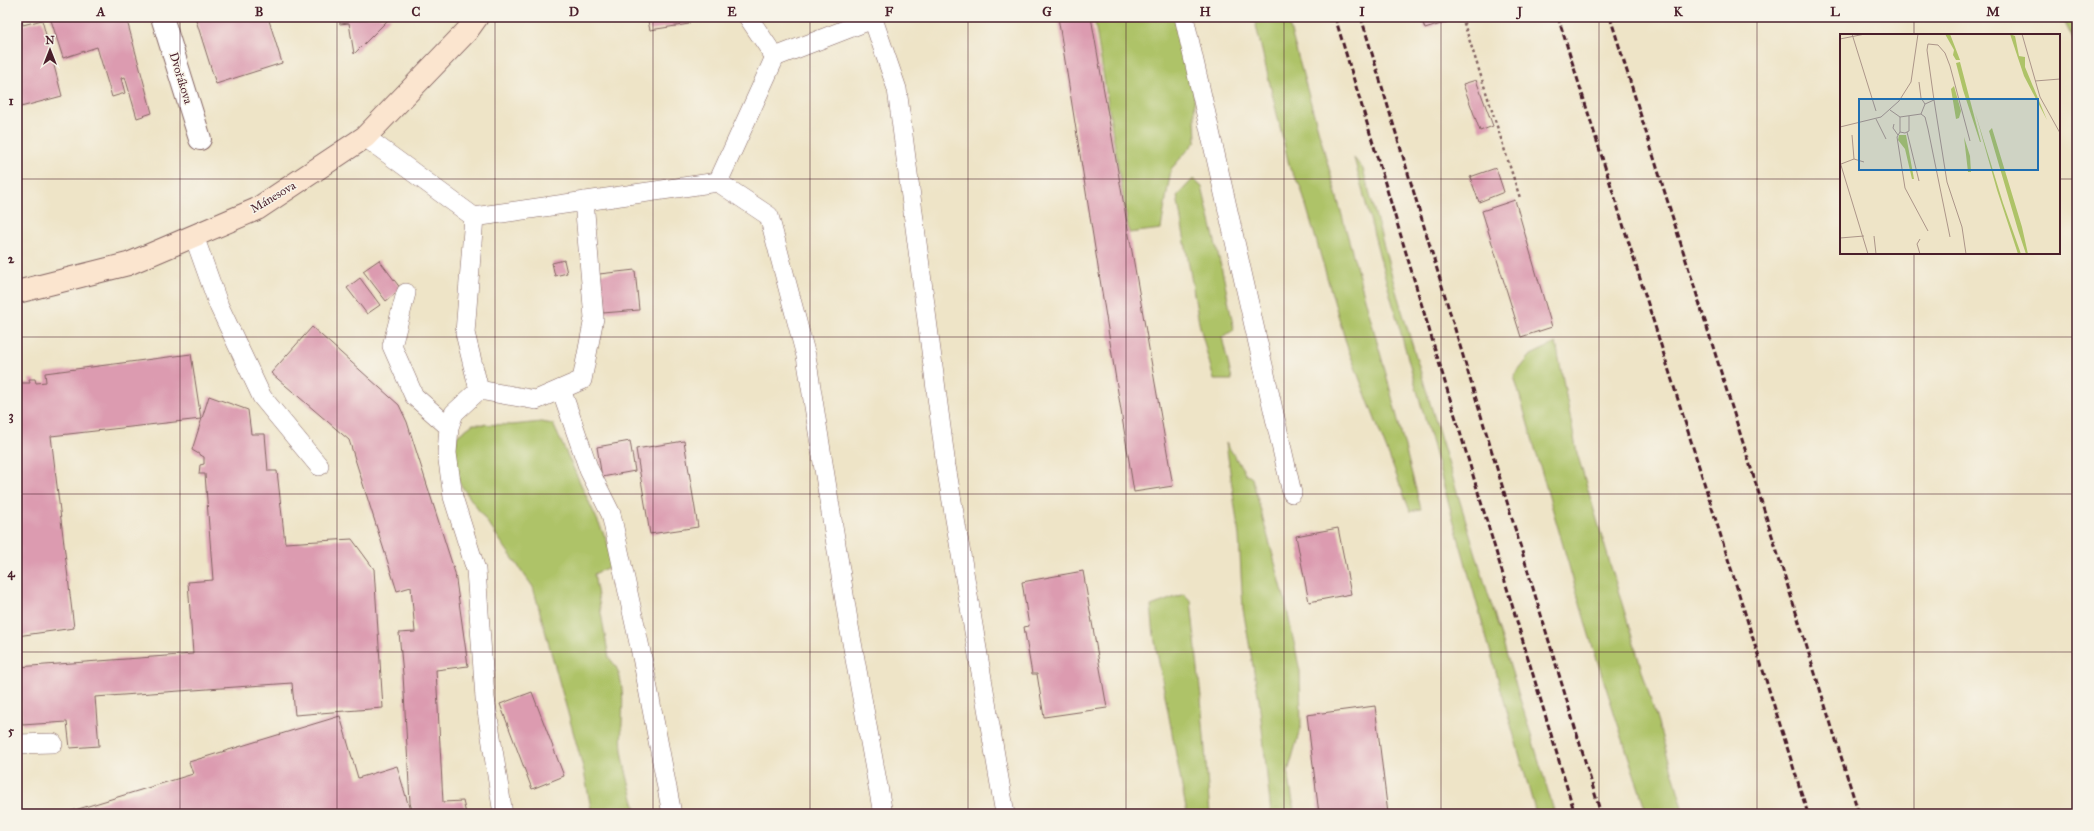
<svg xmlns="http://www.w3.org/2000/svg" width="2094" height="831" viewBox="0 0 2094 831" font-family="'IM FELL Great Primer',serif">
	<rect width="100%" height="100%" fill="#f7f3e8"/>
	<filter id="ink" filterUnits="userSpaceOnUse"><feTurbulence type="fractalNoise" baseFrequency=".025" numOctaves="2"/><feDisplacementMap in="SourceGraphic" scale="8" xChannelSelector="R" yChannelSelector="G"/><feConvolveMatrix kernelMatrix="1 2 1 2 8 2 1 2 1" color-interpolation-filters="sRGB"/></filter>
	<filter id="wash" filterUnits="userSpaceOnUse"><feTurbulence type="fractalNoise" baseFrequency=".012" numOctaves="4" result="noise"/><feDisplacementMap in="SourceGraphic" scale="16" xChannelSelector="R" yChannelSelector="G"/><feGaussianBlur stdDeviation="0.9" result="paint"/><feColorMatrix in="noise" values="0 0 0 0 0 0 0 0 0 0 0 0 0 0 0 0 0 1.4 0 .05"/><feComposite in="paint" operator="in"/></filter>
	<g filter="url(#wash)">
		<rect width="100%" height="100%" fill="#eee4c7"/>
		<path fill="#aec367" stroke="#7c7149" d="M 1094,17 L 1175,17 L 1194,93 L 1196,141 L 1171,169 L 1161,229 L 1129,233 Z
			M 1254,17 L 1287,17 L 1386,374 L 1421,509 L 1410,511 L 1347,346 L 1301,188 L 1290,169 Z
			M 2062,17 L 2077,17 L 2077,47 Z
			M 1354,158 L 1363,169 L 1396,291 L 1555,814 L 1536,814 L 1384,273 Z
			M 1193,179 L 1202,187 L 1224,279 L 1234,330 L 1222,337 L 1232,380 L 1214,380 L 1199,323 L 1177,196 Z
			M 1556,343 L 1577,453 L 1685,814 L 1647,814 L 1589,635 L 1514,376 L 1531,355 Z
			M 541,422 L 553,424 L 607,541 L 613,565 L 594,574 L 609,658 C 631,678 619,723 622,750 C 625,772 632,793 637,814 L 592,814 L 584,771 L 533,587 L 458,481 L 453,459 L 457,436 L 473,424 L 512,425 Z
			M 1226,443 L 1246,474 L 1252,478 L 1285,600 L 1300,671 L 1301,726 L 1288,772 L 1295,814 L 1271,814 L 1259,700 L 1243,609 L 1239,536 Z
			M 1184,594 L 1191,601 L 1201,698 L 1210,814 L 1187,814 L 1154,636 L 1151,606 Z"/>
		<g id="blocks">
			<path fill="#dc9bb0" d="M 17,17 L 21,17 L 23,25 L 42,20 L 62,96 L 17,108 Z
				M 50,17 L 126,17 L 152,113 L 137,118 L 125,77 L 121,78 L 125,93 L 112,97 L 97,47 L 63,58 Z
				M 195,17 L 268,17 L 282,63 L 216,84 Z
				M 339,17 L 391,17 L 354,54 L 349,23 L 340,24 Z
				M 647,17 L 688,17 L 689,24 L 650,30 Z
				M 1058,17 L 1091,17 L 1173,486 L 1134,492 Z
				M 1421,17 L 1445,17 L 1447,22 L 1425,29 Z
				M 1476,80 L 1493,126 L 1480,131 L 1463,84 Z
				M 1496,168 L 1504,192 L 1479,202 L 1470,177 Z
				M 1515,200 L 1552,327 L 1521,337 L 1482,211 Z
				M 379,260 L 401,289 L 386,301 L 363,271 Z
				M 564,260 L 567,273 L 555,276 L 552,263 Z
				M 635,270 L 639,310 L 603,313 L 599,274 Z
				M 360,278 L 380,305 L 367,314 L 347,288 Z
				M 312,327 L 399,405 L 407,422 L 455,573 L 468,666 L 436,670 L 443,802 L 463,801 L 466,814 L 413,814 L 410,803 L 403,674 L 399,633 L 415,632 L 411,587 L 397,591 L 349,440 L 271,373 Z
				M 191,354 L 201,419 L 51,436 L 74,628 L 17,636 L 17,383 L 30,383 L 29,379 L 35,379 L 36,383 L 46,382 L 45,373 Z
				M 209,396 L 248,410 L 251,434 L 265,434 L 268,471 L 277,471 L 285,543 L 352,539 L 374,569 L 383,708 L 295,715 L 292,683 L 95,697 L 99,746 L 70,748 L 67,722 L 22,725 L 18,667 L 193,654 L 188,582 L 213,580 L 205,474 L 199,474 L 200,465 L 204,464 L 204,457 L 192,450 Z
				M 630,441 L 635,471 L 602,477 L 597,447 Z
				M 684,441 L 698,527 L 650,534 L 636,449 Z
				M 1338,528 L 1351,594 L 1309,602 L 1296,536 Z
				M 1083,571 L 1107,708 L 1044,717 L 1037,674 L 1032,674 L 1024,627 L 1029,626 L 1022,582 Z
				M 532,692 L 564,776 L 532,789 L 500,704 Z
				M 1375,706 L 1388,814 L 1319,814 L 1307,715 Z
				M 340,716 L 358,778 L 397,766 L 411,814 L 62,814 L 193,774 L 189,762 Z"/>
		</g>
	</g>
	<g filter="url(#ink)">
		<use href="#blocks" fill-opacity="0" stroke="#836462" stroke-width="1"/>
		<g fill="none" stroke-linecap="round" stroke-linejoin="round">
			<defs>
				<path id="service" d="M 748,17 L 775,57
					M 1184,17 L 1292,493
					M 873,19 L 897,89 L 946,466 L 1005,814
					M 365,137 L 474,217 L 718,182 L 775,57 L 873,19 L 872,17
					M 718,182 L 769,216 L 806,356 L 849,626 L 883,814
					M 474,217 L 465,333 L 479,390 L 536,400 L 582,380 L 594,318 L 584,201
					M 194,236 L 219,306 L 262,397 L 319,466
					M 406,293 L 392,346 L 414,396 L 449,427
					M 561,389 L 589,470 L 611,514 L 642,657 L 672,814
					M 479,390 L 454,413 L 449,427 L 447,453 L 453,497 L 476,570 L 485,698 L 503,814
					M 17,744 L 53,743"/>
				<path id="minor" d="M 162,17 L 200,139"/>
				<path id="secondary" d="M 17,292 L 128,264 L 257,209 L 365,137 L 467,31 L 477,17"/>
			</defs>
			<use href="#service" stroke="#836462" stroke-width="20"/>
			<use href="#minor" stroke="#836462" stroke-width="24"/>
			<use href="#secondary" stroke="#836462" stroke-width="24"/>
			<path stroke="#836462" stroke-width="2.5" stroke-dasharray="3 3" stroke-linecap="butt" d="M 1462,17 L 1520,198"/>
			<use href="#service" stroke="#fff" stroke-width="19"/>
			<use href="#minor" stroke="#fff" stroke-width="22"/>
			<use href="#secondary" stroke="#fbe5cf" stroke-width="22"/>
			<path stroke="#4a1f2b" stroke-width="3" stroke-dasharray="6 3" stroke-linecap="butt" d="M 1335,17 L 1575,814
				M 1361,17 L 1601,814
				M 1558,17 L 1808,814
				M 1610,17 L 1859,814"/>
		</g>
	</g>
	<path fill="none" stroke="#4a1f2b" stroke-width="1" stroke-opacity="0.55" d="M 180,17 L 180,814M 337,17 L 337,814M 495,17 L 495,814M 653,17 L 653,814M 810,17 L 810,814M 968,17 L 968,814M 1126,17 L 1126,814M 1284,17 L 1284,814M 1441,17 L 1441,814M 1599,17 L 1599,814M 1757,17 L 1757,814M 1914,17 L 1914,35M 17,179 L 1841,179M 2059,179 L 2077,179M 1914,253 L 1914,814M 17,337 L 2077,337M 17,494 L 2077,494M 17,652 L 2077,652"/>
	<g text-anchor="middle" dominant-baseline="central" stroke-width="3" stroke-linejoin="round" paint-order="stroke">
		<g font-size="12" fill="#4a1f2b" stroke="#f7f3e8">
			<text transform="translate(181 78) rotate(73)">Dvořákova</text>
			<text transform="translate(273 197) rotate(-31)">Mánesova</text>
		</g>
	</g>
	<g transform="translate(1840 34)">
		<rect width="220" height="220" fill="#eee4c7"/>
		<path d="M 105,0 L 110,0 L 120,26 L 116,26 L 113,21 L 114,16 ZM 170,0 L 175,2 L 179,22 L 185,23 L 185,33 L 207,86 L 184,42 ZM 120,28 L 141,108 L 140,108 L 123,56 L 116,29 ZM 114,52 L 121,77 L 119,84 L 116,85 L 111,55 ZM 135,78 L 163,169 L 181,220 L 178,220 L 157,156 ZM 152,94 L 182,193 L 188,220 L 186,220 L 178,196 L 149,97 ZM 59,101 L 66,101 L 74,145 L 72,145 L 65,115 L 58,106 ZM 124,103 L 130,122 L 131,138 L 128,138 Z" fill="#aec367"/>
		<path fill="none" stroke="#ac9589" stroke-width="1" d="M 12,0 L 36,77M 182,0 L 200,63 L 220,99M 0,5 L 25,0M 195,47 L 220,45M 79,48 L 81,64 L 85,70M 94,66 L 107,148 L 122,193 L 126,220M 50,76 L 60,83 L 81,80 L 85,70 L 94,66 L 87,16 L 88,10 L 98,11 L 105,19 L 110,32 L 130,107M 81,80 L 85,83 L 88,95 L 110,203M 60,83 L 60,98 L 65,99 L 69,97 L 69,82M 36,85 L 46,105M 54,90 L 53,94 L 58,101M 0,93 L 41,83 L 59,67 L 71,48 L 78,0M 60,98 L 57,103 L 65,154 L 88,197M 67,98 L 79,147M 12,101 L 14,125M 0,128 L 28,220M 1,130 L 14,125 L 24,128M 34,202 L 36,220M 0,204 L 24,202M 80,220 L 77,210 L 80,205"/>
		<path fill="#1f6fb2" fill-opacity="0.15" stroke="#1f6fb2" stroke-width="2" d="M 19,65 L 198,65 L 198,136 L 19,136 Z"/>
		<rect width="220" height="220" fill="none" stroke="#4a1f2b" stroke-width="2"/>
	</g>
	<rect width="2094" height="831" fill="none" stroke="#f7f3e8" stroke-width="44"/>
	<g transform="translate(50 50)" stroke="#f7f3e8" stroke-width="3" paint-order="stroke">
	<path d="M0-3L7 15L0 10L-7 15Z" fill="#4a1f2b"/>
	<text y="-6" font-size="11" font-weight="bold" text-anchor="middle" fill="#4a1f2b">N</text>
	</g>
	<rect x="22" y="22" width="2050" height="787" fill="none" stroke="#4a1f2b" stroke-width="1.5"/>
	<g font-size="13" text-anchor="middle" font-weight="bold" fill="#4a1f2b">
		<text x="101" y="16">A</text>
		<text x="259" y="16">B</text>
		<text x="416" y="16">C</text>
		<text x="574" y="16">D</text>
		<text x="732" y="16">E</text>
		<text x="889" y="16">F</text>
		<text x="1047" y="16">G</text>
		<text x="1205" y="16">H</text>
		<text x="1362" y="16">I</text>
		<text x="1520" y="16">J</text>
		<text x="1678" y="16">K</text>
		<text x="1835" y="16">L</text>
		<text x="1993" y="16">M</text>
		<text x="11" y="105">1</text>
		<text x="11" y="263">2</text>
		<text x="11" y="420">3</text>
		<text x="11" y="577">4</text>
		<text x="11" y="735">5</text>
	</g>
</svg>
